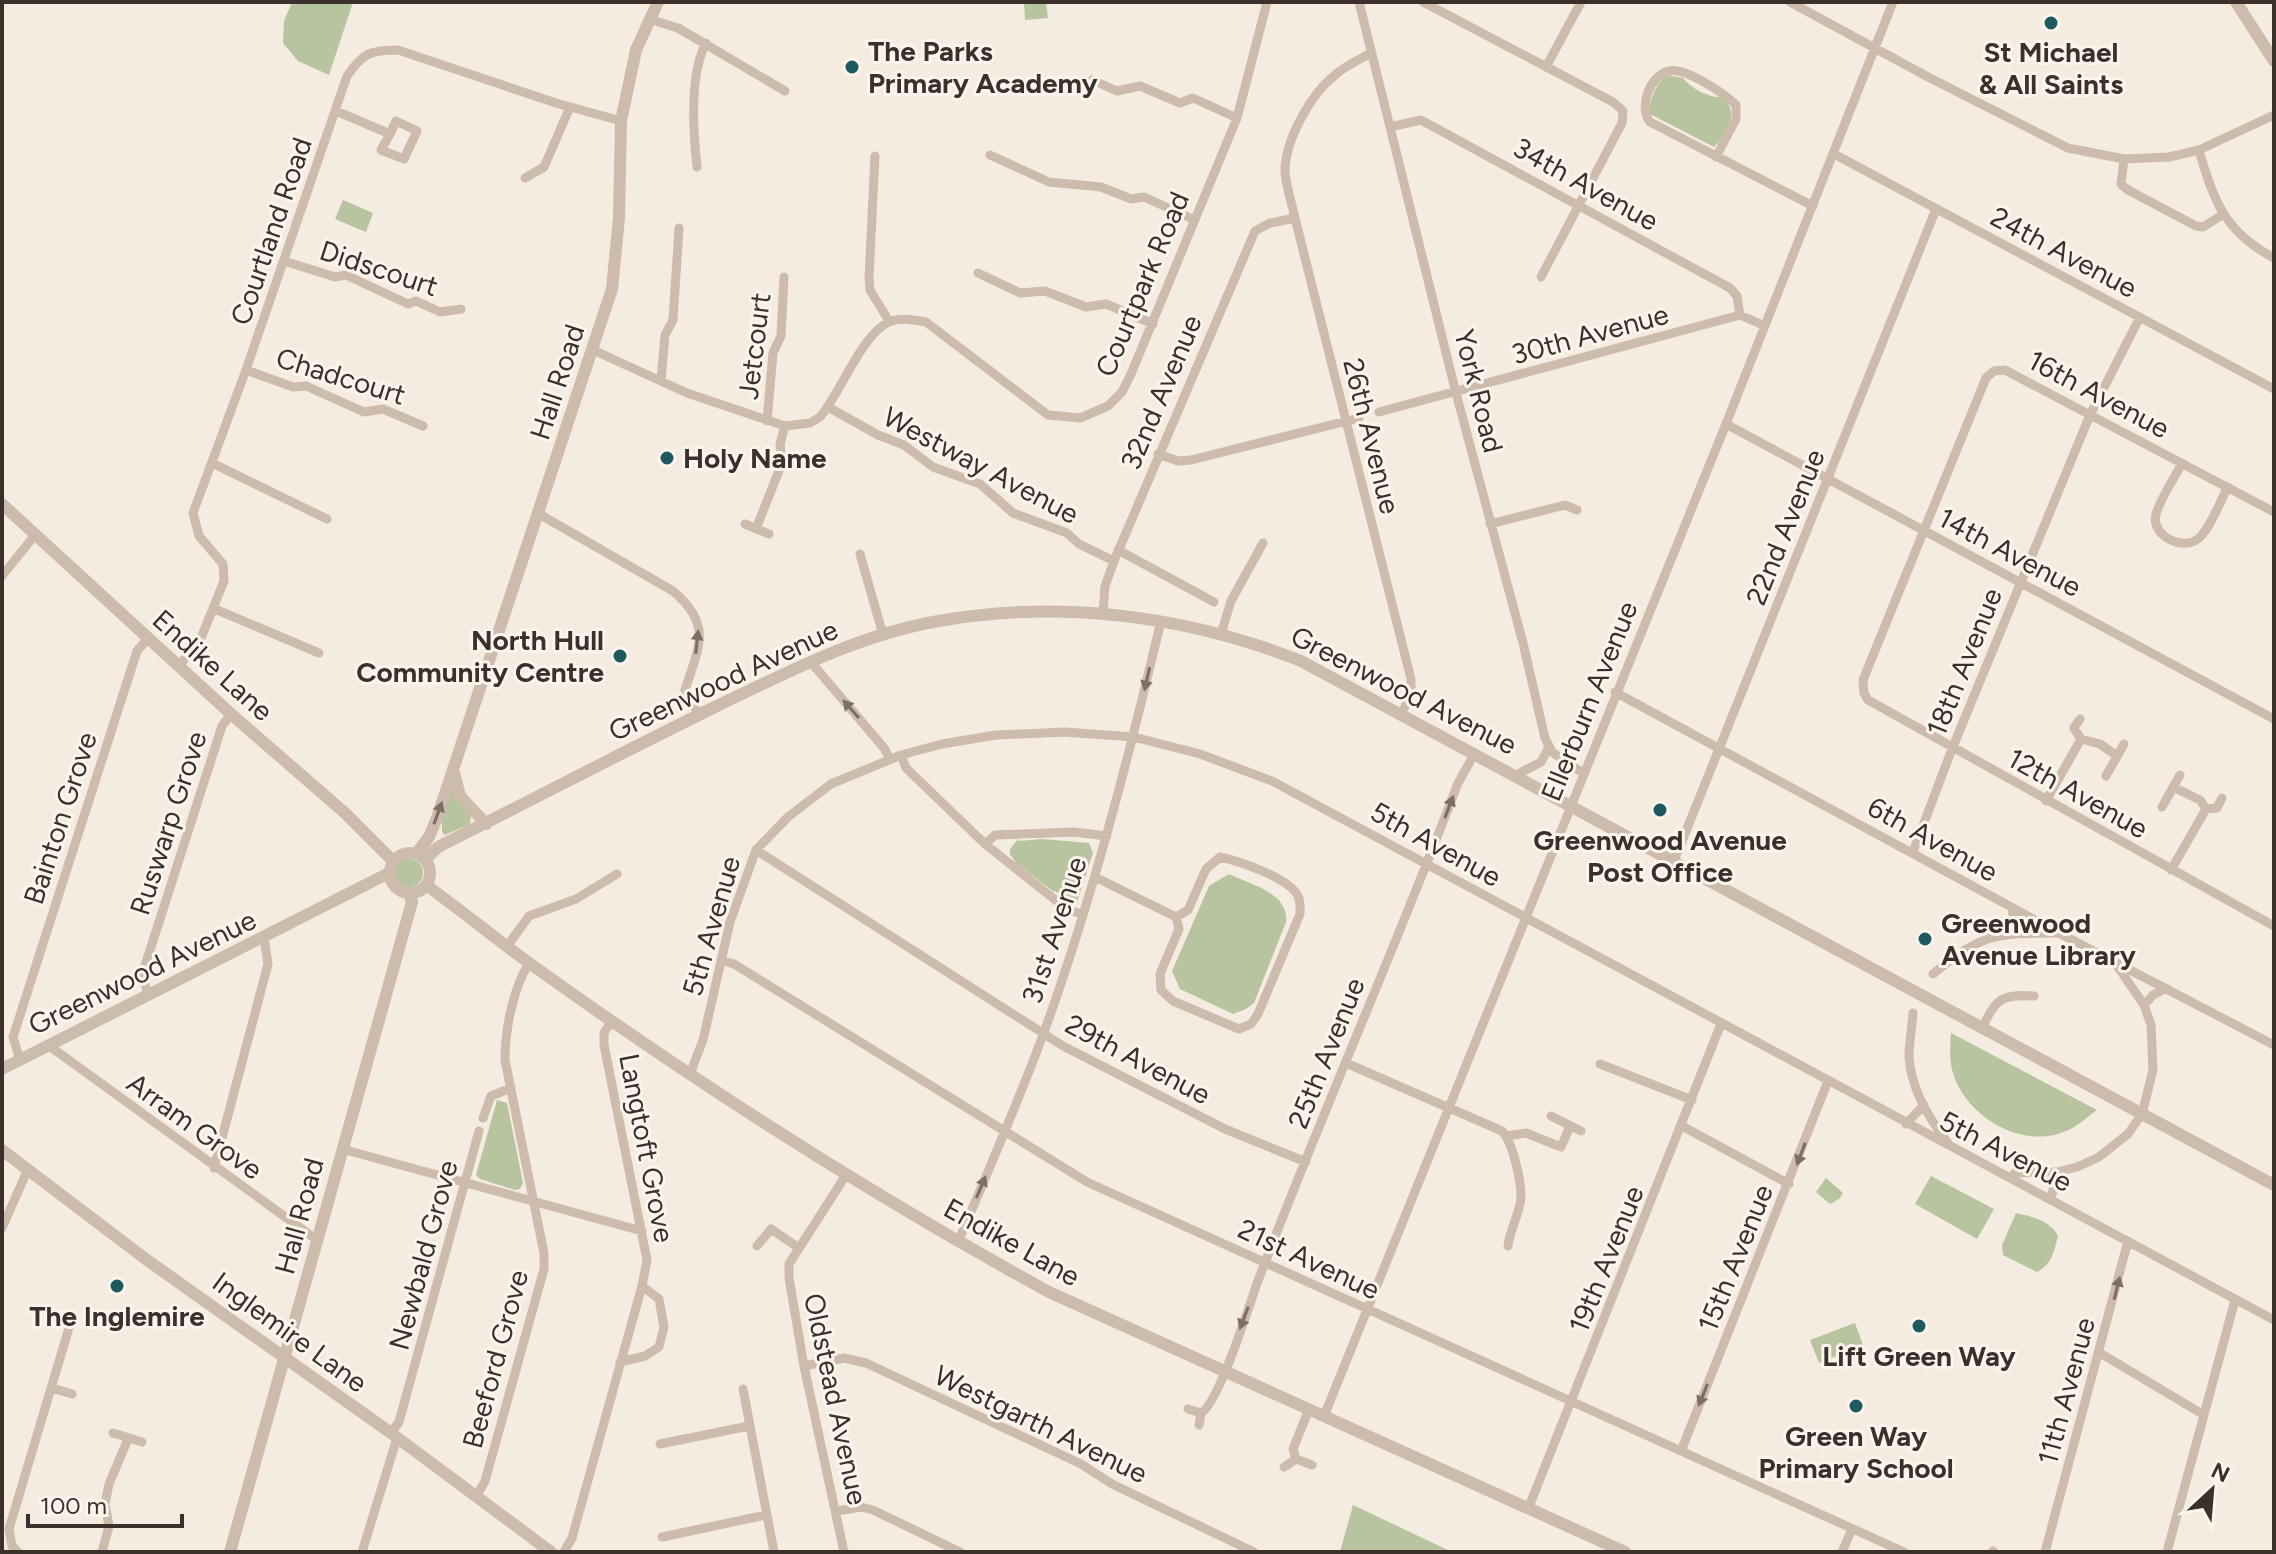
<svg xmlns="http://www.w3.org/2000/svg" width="2276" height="1554" viewBox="0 0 2276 1554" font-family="Figtree,sans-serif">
	<rect width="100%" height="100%" fill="#f4ebe1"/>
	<path fill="#b8c4a0" d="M 292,2 L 353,2 L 329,75 L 298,61 L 283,43 L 284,21 Z
		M 1046,2 L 1048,18 L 1025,20 L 1024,3 Z
		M 1667,75 L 1683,78 C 1691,88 1710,99 1723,97 C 1739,113 1729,134 1714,147 L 1650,114 C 1648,102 1656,83 1667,75 Z
		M 343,200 L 373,213 L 366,232 L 335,219 Z
		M 451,785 L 455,799 L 471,816 L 470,824 L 445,835 L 442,832 L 442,816 Z
		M 1018,839 L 1019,841 L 1042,839 L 1089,843 L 1093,853 L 1077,902 L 1069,901 L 1055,891 L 1054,892 L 1016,863 L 1010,854 L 1010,849 Z
		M395 873a14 14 0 1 1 28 0a14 14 0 1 1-28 0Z
		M 1229,874 C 1252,885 1289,893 1286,922 L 1254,1003 L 1246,1009 L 1233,1014 L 1180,989 L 1172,971 L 1209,886 Z
		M 1951,1033 L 2097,1110 C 2087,1117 2077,1127 2066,1131 C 2024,1150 1968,1118 1954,1076 C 1949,1063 1950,1047 1951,1033 Z
		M 497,1100 L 507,1103 L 523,1183 L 520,1189 L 515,1190 L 480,1179 L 476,1175 Z
		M 1931,1176 L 1994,1209 L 1977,1239 L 1915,1204 Z
		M 1826,1178 L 1843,1193 L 1839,1199 L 1830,1204 L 1816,1192 Z
		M 2016,1213 C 2031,1216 2051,1221 2058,1236 C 2054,1252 2052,1264 2037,1272 L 2003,1255 L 2002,1245 Z
		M 1855,1323 L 1863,1345 L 1819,1363 L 1810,1340 Z
		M 1353,1505 L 1452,1552 L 1340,1552 Z"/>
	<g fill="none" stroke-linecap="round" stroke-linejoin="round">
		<path stroke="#cdbbac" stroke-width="9" d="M 1359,2 L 1456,393 L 1523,643 L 1545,738 L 1552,752 L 1583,773
			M 1423,2 L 1613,102 L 1623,111 L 1622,123 L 1541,277
			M 1790,2 L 1928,77 L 2068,148 L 2124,159 L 2169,157 L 2199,150 L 2274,115
			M 649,19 L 678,28 L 785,91
			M 1371,53 C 1359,60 1344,66 1334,76 C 1311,94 1286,139 1285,169 C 1285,184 1292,203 1295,218 L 1411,679 L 1411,693 L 1402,713
			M 1546,67 L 1581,2
			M 1092,80 L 1117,91 L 1140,86 L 1180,103 L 1193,98 L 1237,118
			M 336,111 L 390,134 L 396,121 L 417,131 L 404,159 L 381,150 L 390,134
			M 1390,127 L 1421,120 L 1730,288 L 1737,296 L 1740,315
			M 2199,150 C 2213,201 2226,233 2274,258
			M 1834,154 L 2274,389
			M 990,155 L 1049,182 L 1101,187 L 1131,199 L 1144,197 L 1195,220
			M 875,156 L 869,277 L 870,290 L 889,321
			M 1716,157 L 1736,119 L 1736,105 C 1725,94 1685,67 1669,71 C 1650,75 1638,107 1650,122 L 1813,206
			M 2124,159 L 2121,184 L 2128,190 L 2196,226 L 2203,227 L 2222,215
			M 697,167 C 693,131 689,75 706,43
			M 525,178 L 544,167 L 570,107
			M 284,261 L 335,277 L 346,275 L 408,304 L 416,301 L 440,312 L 461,309
			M 978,273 L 1020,293 L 1045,291 L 1086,307 L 1106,304 L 1153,324
			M 593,350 L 687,393 L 785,426 L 810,423 L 820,417 C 840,394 862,334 889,322 C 900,317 914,320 926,322 L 1048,415 L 1080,418 L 1108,406 L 1122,392 L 1131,374 L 1237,118 L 1267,2
			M 246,370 L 293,387 L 306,386 L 364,412 L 383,409 L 423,426
			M 661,380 L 665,335 L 673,320 L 679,228
			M 828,407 L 878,435 L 904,445 L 933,467 L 980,484 L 1013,513 L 1067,533 L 1079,544 L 1114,561
			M 1379,412 L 1740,315 L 1765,326
			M 767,421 L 773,353 L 781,336 L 784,277
			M 1726,424 L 2274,719
			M 1158,454 L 1178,461 L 1191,460 L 1359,418
			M 212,463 L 327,519
			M 2182,463 C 2174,479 2161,497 2156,514 C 2150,536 2185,553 2200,537 C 2212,525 2219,503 2228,487
			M 2274,512 L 2005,370 L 1994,371 L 1986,378 L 1863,680 L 1864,693 L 1868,700 L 2274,926
			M 539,514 L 673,591 C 713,625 699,646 685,690 L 699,715
			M 745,524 L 769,534
			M 1490,524 L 1565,505 L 1577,510
			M 756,529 L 782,463 L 780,444 L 785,426
			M 1118,550 L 1214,602
			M 860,554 L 883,635
			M 2,576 L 35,535
			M 215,609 L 319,653
			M 1103,613 L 1105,586 L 1114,561 L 1255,231 L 1270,223 L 1295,218
			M 1221,634 L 1231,601 L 1263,543
			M 810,661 L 884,748 L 890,759
			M 179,665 L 199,643 L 224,581 L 223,564 L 199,536 L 193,513 L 246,370 L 347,76 C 363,53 370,50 398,50 L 556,103 L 621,121
			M 1615,692 L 2059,933 L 2274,1045
			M 2081,739 L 2100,744 L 2117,756
			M 901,755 L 906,768 L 985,844 L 1068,910 L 1083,914
			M 1516,775 L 1541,762 L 1549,747
			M 2106,776 L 2124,744
			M 2173,787 L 2200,800 L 2206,809
			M 2046,801 L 2081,739 L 2074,728 L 2080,719
			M 2162,807 L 2180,775
			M 985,844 L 995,835 L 1074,832 L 1107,836
			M 756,850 L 1063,1046 L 1225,1129 L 1306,1162
			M 1913,852 L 1952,749 L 2090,415 L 2140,317
			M 1220,857 C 1239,861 1289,878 1298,896 C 1301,902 1300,908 1300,914 L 1258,1014 L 1251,1024 L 1239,1029 L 1173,1001 L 1161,990 L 1160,974 L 1179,929 L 1176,917 L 1188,910 L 1206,869 Z
			M 1674,861 L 1936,209
			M 2171,870 L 2206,809 L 2217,808 L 2222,798
			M 1095,877 L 1176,917
			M 2012,933 L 2013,908
			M 508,945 L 529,916 L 576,899 L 617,874
			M 721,960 L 734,964 L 1087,1182 L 1904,1552
			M 1933,974 C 1981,934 1995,933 2056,933
			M 148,994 L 142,975 L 222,726 L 231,714
			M 2144,1005 L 2153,995 L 2166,988
			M 1913,1013 C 1912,1027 1909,1043 1909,1057 C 1911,1088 1929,1119 1948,1143
			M 1983,1027 C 1995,998 2003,994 2034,996
			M 48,1045 L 317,1240
			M 20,1060 L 13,1037 L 137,651 L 148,638
			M 1346,1063 L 1502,1131 C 1513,1143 1521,1180 1521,1197 C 1520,1213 1510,1229 1508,1246
			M 1600,1064 L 1692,1100
			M 690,1074 L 703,1040 L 730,922 L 756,850 L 788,817 L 831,784 L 901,755 L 942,744 L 996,735 L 1065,732 L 1134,737 L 1200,754 L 1272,781 L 2274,1320
			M 1551,1116 L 1581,1131
			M 483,1118 L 491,1096 L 511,1088
			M 1906,1124 L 1924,1105
			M 1682,1126 L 1789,1184
			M 1507,1136 L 1526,1133 L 1561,1147 L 1570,1126
			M 342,1149 L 642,1231
			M 214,1168 L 268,964 L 264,938
			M 2011,1178 L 2015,1173 L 2057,1172 L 2077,1167 L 2099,1157 L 2128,1134 L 2142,1114 L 2153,1070 L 2151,1025 L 2144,1005 L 2116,964
			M 2051,1199 L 2057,1172
			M 2,1228 L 28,1169
			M 958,1242 C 987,1174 1017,1105 1043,1035 C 1092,900 1128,760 1161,621
			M 757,1246 L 771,1229 L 799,1248
			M 2100,1353 L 2204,1415
			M 620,1362 L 645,1356 L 659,1347 L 664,1327 L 659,1299 L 642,1286
			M 804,1366 L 844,1358 L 866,1363 L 1081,1464 L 1112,1484 L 1254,1552
			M 52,1388 L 72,1394
			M 743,1389 L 774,1552
			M 1188,1409 L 1201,1413 L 1199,1425
			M 1201,1413 C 1218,1404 1248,1310 1256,1286 C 1320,1117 1394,952 1458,783 L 1475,753
			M 1324,1416 L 1726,424 L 1893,2
			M 113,1433 L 142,1442
			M 391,1433 L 399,1422 L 479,1131
			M 660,1444 L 749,1426
			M 1681,1451 L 1828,1081
			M 1296,1459 L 1293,1449 L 1309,1409
			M 1284,1467 L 1296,1459 L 1312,1465
			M 476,1497 L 485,1481 L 544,1269 L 544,1253 L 505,1060 C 505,1029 513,989 529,963
			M 1528,1509 L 1721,1024
			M 837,1511 L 861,1507 L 873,1510 L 960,1552
			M 662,1537 L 766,1515
			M 18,1552 L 12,1546 L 9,1529 L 69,1328
			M 102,1552 L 109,1526 L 105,1504 L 109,1484 L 128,1439
			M 362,1552 L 397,1438
			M 564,1552 L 572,1538 L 642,1286 L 647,1260 L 604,1045 L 604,1033 L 612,1020
			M 844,1552 L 804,1366 L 789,1278 L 789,1264 L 846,1175
			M 1842,1552 L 1852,1529
			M 1993,1552 L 1993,1551
			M 2045,1552 L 2128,1241
			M 2167,1552 L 2235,1300"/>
		<path stroke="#cdbbac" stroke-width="12" d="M 2236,2 L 2274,61
			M 2,504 L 231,714 L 345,813 L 393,861
			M 453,769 L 460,796 L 486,824
			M390 873a20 20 0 1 1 40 0a20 20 0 1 1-40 0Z
			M 416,854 L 429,837 L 437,818 L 612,289 L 619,218 L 621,121 L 636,50 L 658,2
			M 425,860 L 438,847 C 532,800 625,751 719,705 C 788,672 857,636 933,622 C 1057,599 1185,615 1301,661 L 2274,1185
			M 426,885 C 462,911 496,939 532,965 C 698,1084 870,1194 1049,1292 L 1625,1552
			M 2,1069 L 389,873
			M 2,1150 L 147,1260 L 391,1433 L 551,1552
			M 230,1552 L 412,902 L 409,893"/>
	</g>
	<defs><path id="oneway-solid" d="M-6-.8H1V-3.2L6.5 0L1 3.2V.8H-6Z" transform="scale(2)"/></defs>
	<g fill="#7d6f65">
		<use href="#oneway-solid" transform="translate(697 642) rotate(-84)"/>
		<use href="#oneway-solid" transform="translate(1147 679) rotate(103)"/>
		<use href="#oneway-solid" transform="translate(851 709) rotate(-131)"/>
		<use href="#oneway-solid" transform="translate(1449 807) rotate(-69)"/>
		<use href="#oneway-solid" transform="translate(438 813) rotate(-70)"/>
		<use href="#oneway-solid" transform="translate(1801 1154) rotate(111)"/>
		<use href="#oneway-solid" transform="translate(981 1187) rotate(-67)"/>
		<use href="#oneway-solid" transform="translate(2117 1288) rotate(-76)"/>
		<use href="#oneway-solid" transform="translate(1244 1318) rotate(111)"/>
		<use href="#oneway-solid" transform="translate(1703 1395) rotate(112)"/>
	</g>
	<g fill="#1f5a5e" stroke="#fbf5ee" stroke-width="3">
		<circle cx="2051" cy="23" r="8"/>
		<circle cx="852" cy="67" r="8"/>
		<circle cx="667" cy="458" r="8"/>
		<circle cx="620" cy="656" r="8"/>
		<circle cx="1660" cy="810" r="8"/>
		<circle cx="1925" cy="939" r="8"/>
		<circle cx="117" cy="1286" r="8"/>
		<circle cx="1919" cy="1326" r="8"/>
		<circle cx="1856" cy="1406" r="8"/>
	</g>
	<g text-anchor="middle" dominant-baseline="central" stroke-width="6" stroke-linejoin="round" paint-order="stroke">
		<g font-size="28" font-weight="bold" fill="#3b302b" stroke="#fbf5ee">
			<text x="868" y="51" text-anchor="start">The Parks<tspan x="868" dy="32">Primary Academy</tspan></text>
			<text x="2051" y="52">St Michael<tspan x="2051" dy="32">&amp; All Saints</tspan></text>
			<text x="683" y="458" text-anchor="start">Holy Name</text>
			<text x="604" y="640" text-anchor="end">North Hull<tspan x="604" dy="32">Community Centre</tspan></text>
			<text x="1660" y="840">Greenwood Avenue<tspan x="1660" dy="32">Post Office</tspan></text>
			<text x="1941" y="923" text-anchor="start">Greenwood<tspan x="1941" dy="32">Avenue Library</tspan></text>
			<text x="117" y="1316">The Inglemire</text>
			<text x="1919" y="1356">Lift Green Way</text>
			<text x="1856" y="1436">Green Way<tspan x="1856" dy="32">Primary School</tspan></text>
		</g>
		<g font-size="28" fill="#3b302b" stroke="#fbf5ee">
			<text transform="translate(1586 184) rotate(29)">34th Avenue</text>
			<text transform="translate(271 231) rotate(-71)">Courtland Road</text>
			<text transform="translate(2064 252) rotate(28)">24th Avenue</text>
			<text transform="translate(379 268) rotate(18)">Didscourt</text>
			<text transform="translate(1142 284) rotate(-67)">Courtpark Road</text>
			<text transform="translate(1590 334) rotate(-15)">30th Avenue</text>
			<text transform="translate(754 346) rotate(-83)">Jetcourt</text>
			<text transform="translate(341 376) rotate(17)">Chadcourt</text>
			<text transform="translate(557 382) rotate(-72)">Hall Road</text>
			<text transform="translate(1479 391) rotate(76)">York Road</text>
			<text transform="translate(1161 392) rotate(-67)">32nd Avenue</text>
			<text transform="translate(2099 394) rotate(28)">16th Avenue</text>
			<text transform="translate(1372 436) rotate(76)">26th Avenue</text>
			<text transform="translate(981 465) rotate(28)">Westway Avenue</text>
			<text transform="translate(1785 527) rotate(-68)">22nd Avenue</text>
			<text transform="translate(2010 552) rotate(28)">14th Avenue</text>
			<text transform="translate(1964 662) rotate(-68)">18th Avenue</text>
			<text transform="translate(213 665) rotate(42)">Endike Lane</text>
			<text transform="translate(723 680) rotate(-25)">Greenwood Avenue</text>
			<text transform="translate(1404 690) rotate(27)">Greenwood Avenue</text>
			<text transform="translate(1589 701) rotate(-68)">Ellerburn Avenue</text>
			<text transform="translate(2078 793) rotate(29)">12th Avenue</text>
			<text transform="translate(60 818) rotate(-72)">Bainton Grove</text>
			<text transform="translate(168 823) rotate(-72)">Ruswarp Grove</text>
			<text transform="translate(1933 839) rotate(29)">6th Avenue</text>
			<text transform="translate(1436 844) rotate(29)">5th Avenue</text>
			<text transform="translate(711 926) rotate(-74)">5th Avenue</text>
			<text transform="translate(1054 930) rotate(-72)">31st Avenue</text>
			<text transform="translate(142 972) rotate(-26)">Greenwood Avenue</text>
			<text transform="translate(1326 1053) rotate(-68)">25th Avenue</text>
			<text transform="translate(1138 1059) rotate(28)">29th Avenue</text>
			<text transform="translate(195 1126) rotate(36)">Arram Grove</text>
			<text transform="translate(647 1148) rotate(79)">Langtoft Grove</text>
			<text transform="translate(2006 1151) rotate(27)">5th Avenue</text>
			<text transform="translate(299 1216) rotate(-75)">Hall Road</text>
			<text transform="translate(1012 1242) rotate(29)">Endike Lane</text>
			<text transform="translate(423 1255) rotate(-75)">Newbald Grove</text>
			<text transform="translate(1735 1258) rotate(-68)">15th Avenue</text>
			<text transform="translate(1309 1259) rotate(25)">21st Avenue</text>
			<text transform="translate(1606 1259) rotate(-68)">19th Avenue</text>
			<text transform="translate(290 1332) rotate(36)">Inglemire Lane</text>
			<text transform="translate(495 1359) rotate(-75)">Beeford Grove</text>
			<text transform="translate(2066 1391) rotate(-75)">11th Avenue</text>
			<text transform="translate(836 1399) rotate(78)">Oldstead Avenue</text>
			<text transform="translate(1041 1424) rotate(26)">Westgarth Avenue</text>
		</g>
	</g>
	<rect width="2276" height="1554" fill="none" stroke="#3b302b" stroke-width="8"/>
	<g transform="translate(2212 1490) rotate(26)" stroke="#fbf5ee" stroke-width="6" paint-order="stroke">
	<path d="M0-6L14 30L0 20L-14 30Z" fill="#3b302b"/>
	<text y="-12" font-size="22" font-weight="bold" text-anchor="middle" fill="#3b302b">N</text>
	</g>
	<path d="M28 1514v12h154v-12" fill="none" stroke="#3b302b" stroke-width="4"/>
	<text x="40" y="1514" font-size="24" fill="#3b302b" stroke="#fbf5ee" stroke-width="6" paint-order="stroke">100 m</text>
</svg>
